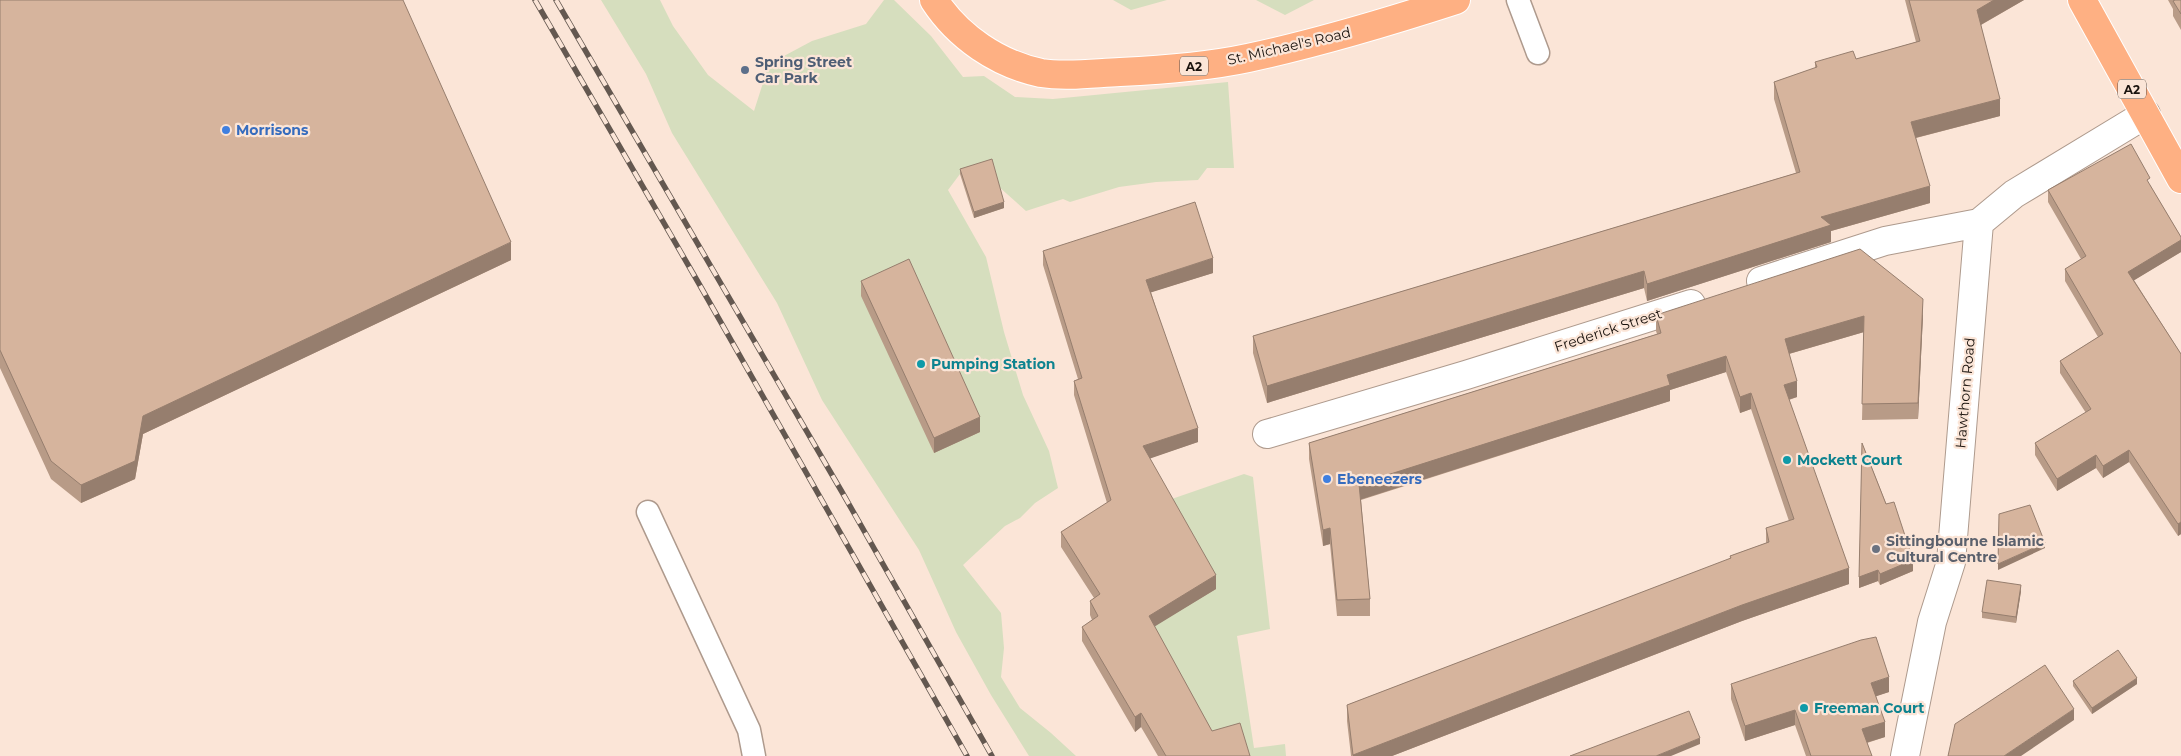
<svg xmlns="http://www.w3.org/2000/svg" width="2181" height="756" viewBox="0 0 2181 756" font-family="Montserrat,sans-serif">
	<rect width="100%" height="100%" fill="#fbe5d7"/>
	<path fill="#d6debe" d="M 601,0 L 660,0 L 673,26 L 708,75 L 754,111 L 769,64 L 812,41 L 866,24 L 884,0 L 894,0 L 931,36 L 963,77 L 984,76 L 1015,97 L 1053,99 L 1228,82 L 1234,168 L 1207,168 L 1198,180 L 1156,182 L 1119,187 L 1070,202 L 1063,199 L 1026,211 L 998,186 L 960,174 L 948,190 L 986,257 L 1004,332 L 1023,395 L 1049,451 L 1058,488 L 1035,503 L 1020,518 L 1005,526 L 963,565 L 1001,613 L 1004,648 L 1001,677 L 1020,708 L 1051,733 L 1076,756 L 1029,756 L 991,695 L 956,632 L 919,550 L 822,400 L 777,303 L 672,133 L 646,74 Z
		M 1113,0 L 1167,0 L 1131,10 Z
		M 1256,0 L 1314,0 L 1285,15 Z
		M 1244,474 L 1253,477 L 1270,629 L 1237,636 L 1254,748 L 1285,744 L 1286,756 L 1246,756 L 1212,745 L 1133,602 L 1166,501 Z"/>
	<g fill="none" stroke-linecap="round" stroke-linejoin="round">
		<defs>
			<path id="lane" d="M 1518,0 L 1538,53
				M 648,512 L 749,730 L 754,756"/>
			<path id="street" d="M 1761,281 L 1885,241 L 1979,223
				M 1267,434 L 1466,375 L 1691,304
				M 1905,756 L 1932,622 L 1951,562 L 1979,223 L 2014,194 L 2146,114"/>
			<path id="primary" d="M 934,0 C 958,37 998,64 1041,73 C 1066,77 1095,73 1120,72 C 1163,70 1206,67 1248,58 C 1319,43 1388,22 1456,0
				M 2082,0 L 2181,179"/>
		</defs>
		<use href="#lane" stroke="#ae9a8d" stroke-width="25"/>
		<use href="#street" stroke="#ae9a8d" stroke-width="30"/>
		<use href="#primary" stroke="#fff" stroke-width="30"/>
		<use href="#lane" stroke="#fff" stroke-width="22"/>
		<use href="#street" stroke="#fff" stroke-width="28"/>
		<use href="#primary" stroke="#feb083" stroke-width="28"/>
		<defs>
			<path id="rail" d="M 535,0 L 698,282 L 967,756
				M 556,0 L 842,492 L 992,756"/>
		</defs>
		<use href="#rail" stroke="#645850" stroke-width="5.5"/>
		<use href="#rail" stroke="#fbe5d7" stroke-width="4" stroke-dasharray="11" stroke-linecap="butt"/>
	</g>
	<path fill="#b89b87" d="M 0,0 L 511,260 L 143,434 L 135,479 L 81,503 L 51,479 L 0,368 Z
		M 1905,0 L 2024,0 L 1981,25 L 2000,116 L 1916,138 L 1930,203 L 1831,231 L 1831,242 L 1647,301 L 1644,288 L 1267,403 L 1253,353 L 1253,336 L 1796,173 L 1774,99 L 1774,82 L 1815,68 L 1815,62 L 1856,59 L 1916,42 Z
		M 2168,0 L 2181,0 L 2181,30 L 2173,16 L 2173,9 Z
		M 960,169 L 1004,208 L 974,218 L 960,174 Z
		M 2150,185 L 2181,237 L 2181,252 L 2134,280 L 2181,354 L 2181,534 L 2178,536 L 2129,462 L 2103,478 L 2096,468 L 2057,491 L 2035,455 L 2035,443 L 2086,413 L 2060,373 L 2060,361 L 2098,337 L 2065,281 L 2065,269 L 2081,259 L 2048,202 L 2048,190 Z
		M 1043,251 L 1213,273 L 1151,292 L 1198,442 L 1150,458 L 1216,589 L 1154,626 L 1212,731 L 1250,756 L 1158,756 L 1141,727 L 1135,732 L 1082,641 L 1082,627 L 1092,620 L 1090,615 L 1090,601 L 1094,598 L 1061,547 L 1061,532 L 1107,503 L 1074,395 L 1074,381 L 1078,379 L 1043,265 Z
		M 861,281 L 980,432 L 934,453 L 861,296 Z
		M 1656,315 L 1923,315 L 1918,419 L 1862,420 L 1864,332 L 1789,354 L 1797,397 L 1789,400 L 1849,584 L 1742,621 L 1392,756 L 1351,756 L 1347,721 L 1347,705 L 1730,559 L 1730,556 L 1766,543 L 1766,528 L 1789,521 L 1751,409 L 1740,413 L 1726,372 L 1670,390 L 1670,401 L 1361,500 L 1370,599 L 1370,616 L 1337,616 L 1330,544 L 1323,546 L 1309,459 L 1309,443 L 1657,334 L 1656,331 Z
		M 1862,443 L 1913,571 L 1880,585 L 1878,581 L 1859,588 Z
		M 2021,591 L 2016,623 L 1982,618 L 1982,612 Z
		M 2073,681 L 2137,684 L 2092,714 L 2073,686 Z
		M 1731,684 L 1889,692 L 1876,696 L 1885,737 L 1867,743 L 1872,756 L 1806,756 L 1795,725 L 1745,741 L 1731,699 Z"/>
	<path fill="#967e6e" d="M 1994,0 L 2024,0 L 1977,27 L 1977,10 Z
		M 2000,99 L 2000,116 L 1911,139 L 1911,122 Z
		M 1930,186 L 1930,203 L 1831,231 L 1831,242 L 1647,301 L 1647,284 L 1821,217 Z
		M 1004,202 L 1004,208 L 974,218 L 974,212 Z
		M 2181,240 L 2181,252 L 2128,284 L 2128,272 Z
		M 511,242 L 511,260 L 143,434 L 135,479 L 81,503 L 81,485 L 143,416 Z
		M 1213,258 L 1213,273 L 1146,294 L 1146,280 Z
		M 1644,271 L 1644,288 L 1267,403 L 1267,386 Z
		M 1923,299 L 1923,315 L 1918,419 L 1918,403 Z
		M 1864,316 L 1864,332 L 1785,355 L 1785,339 Z
		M 1726,356 L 1726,372 L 1670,390 L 1670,401 L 1359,500 L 1359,484 L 1667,375 Z
		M 1797,381 L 1797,397 L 1784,401 L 1784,385 Z
		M 1751,393 L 1751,409 L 1740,413 L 1740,397 Z
		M 980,417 L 980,432 L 934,453 L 934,438 Z
		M 1198,428 L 1198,442 L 1143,461 L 1143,446 Z
		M 2129,450 L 2129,462 L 2103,478 L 2103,466 Z
		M 2096,455 L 2096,468 L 2057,491 L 2057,479 Z
		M 2181,522 L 2181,534 L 2178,536 L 2178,524 Z
		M 1330,528 L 1330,544 L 1323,546 L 1323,530 Z
		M 2045,543 L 2045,548 L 1998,570 L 1998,564 Z
		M 1913,560 L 1913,571 L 1880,585 L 1880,574 Z
		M 1849,568 L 1849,584 L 1742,621 L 1392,756 L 1353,756 L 1353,755 L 1742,605 Z
		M 1878,570 L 1878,581 L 1859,588 L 1859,577 Z
		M 1216,575 L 1216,589 L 1149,630 L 1149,616 Z
		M 2021,585 L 2021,591 L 2016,623 L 2016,617 Z
		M 1889,677 L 1889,692 L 1871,698 L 1871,683 Z
		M 2137,678 L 2137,684 L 2092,714 L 2092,708 Z
		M 2074,709 L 2074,720 L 2021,756 L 2004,756 Z
		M 1795,710 L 1795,725 L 1745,741 L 1745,726 Z
		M 1141,713 L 1141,727 L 1135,732 L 1135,717 Z
		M 1885,722 L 1885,737 L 1862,744 L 1862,729 Z
		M 1700,738 L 1700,744 L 1671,756 L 1656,756 Z"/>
	<path fill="#d6b49d" stroke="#967e6e" d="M 0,0 L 403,0 L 511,242 L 143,416 L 135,461 L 81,485 L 51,461 L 0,350 Z
		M 1909,0 L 1994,0 L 1977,10 L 2000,99 L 1911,122 L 1930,186 L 1821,217 L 1831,225 L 1647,284 L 1644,271 L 1267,386 L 1253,336 L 1800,172 L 1774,82 L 1817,67 L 1815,62 L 1853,51 L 1856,59 L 1920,41 Z
		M 2175,0 L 2181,0 L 2181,14 L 2173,1 Z
		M 2131,144 L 2150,178 L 2147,180 L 2181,237 L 2181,240 L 2128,272 L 2181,354 L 2181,522 L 2178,524 L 2129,450 L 2103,466 L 2096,455 L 2057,479 L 2035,443 L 2091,409 L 2060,361 L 2103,334 L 2065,269 L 2086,256 L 2048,190 Z
		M 992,159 L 1004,202 L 974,212 L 960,169 Z
		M 1195,202 L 1213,258 L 1146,280 L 1198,428 L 1143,446 L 1216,575 L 1149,616 L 1212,731 L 1240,723 L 1250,756 L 1166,756 L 1141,713 L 1135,717 L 1082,627 L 1098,616 L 1090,601 L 1100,594 L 1061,532 L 1111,500 L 1074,381 L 1082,378 L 1043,251 Z
		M 1860,249 L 1923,299 L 1918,403 L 1862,404 L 1864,316 L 1785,339 L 1797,381 L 1784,385 L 1849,568 L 1742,605 L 1353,755 L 1347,705 L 1731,558 L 1730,556 L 1769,542 L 1766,528 L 1794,519 L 1751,393 L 1740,397 L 1726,356 L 1667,375 L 1670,385 L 1359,484 L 1370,599 L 1337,600 L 1330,528 L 1323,530 L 1309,443 L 1661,333 L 1656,315 Z
		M 909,259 L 980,417 L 934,438 L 861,281 Z
		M 1862,443 L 1886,504 L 1894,502 L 1913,560 L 1880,574 L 1878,570 L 1859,577 Z
		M 2030,505 L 2045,543 L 1998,564 L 1999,514 Z
		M 1987,580 L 2021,585 L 2016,617 L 1982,612 Z
		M 1876,637 L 1889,677 L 1871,683 L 1885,722 L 1862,729 L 1872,756 L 1811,756 L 1795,710 L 1745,726 L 1731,684 L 1861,640 Z
		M 2118,650 L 2137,678 L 2092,708 L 2073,681 Z
		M 2045,665 L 2074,709 L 2004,756 L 1948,756 L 1955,724 Z
		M 1689,711 L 1700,738 L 1656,756 L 1570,756 Z"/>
	<circle fill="#5c6f8a" stroke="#fbe5d7" stroke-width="2" cx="745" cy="70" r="5"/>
	<g fill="#3f7fe0" stroke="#fbe5d7" stroke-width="2">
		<circle cx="226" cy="130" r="5"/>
		<circle cx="1327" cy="479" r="5"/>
	</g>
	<g fill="#0f9aa8" stroke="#fbe5d7" stroke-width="2">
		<circle cx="921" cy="364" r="5"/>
		<circle cx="1787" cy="460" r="5"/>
		<circle cx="1804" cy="708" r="5"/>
	</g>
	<circle fill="#6b7280" stroke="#fbe5d7" stroke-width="2" cx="1876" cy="549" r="5"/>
	<g text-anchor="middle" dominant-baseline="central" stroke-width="4.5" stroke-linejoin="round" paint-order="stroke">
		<g fill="#fbe5d7" stroke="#5d514a" stroke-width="1">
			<rect x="1180" y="56.5" width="28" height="19" rx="4"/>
			<rect x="2118" y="79.5" width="28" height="19" rx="4"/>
		</g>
		<g font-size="12" font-weight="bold" fill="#19120d">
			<text x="1194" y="66">A2</text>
			<text x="2132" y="89">A2</text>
		</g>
		<g font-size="14" fill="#19120d" stroke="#fbe5d7">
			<text transform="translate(1289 46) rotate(-13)">St. Michael's Road</text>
			<text transform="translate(1608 330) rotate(-18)">Frederick Street</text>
			<text transform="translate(1965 393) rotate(-85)">Hawthorn Road</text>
		</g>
		<g font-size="14" font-weight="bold" fill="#4e5e75" stroke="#fbe5d7" text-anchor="start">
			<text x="755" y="62">Spring Street<tspan x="755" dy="16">Car Park</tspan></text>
		</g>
		<g font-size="14" font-weight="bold" fill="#366cbe" stroke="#fbe5d7" text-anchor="start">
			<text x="236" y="130">Morrisons</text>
			<text x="1337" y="479">Ebeneezers</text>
		</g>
		<g font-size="14" font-weight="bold" fill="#0d838f" stroke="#fbe5d7" text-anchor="start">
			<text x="931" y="364">Pumping Station</text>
			<text x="1797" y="460">Mockett Court</text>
			<text x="1814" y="708">Freeman Court</text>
		</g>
		<g font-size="14" font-weight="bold" fill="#5b616d" stroke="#fbe5d7" text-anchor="start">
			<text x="1886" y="541">Sittingbourne Islamic<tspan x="1886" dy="16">Cultural Centre</tspan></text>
		</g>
	</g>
</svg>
